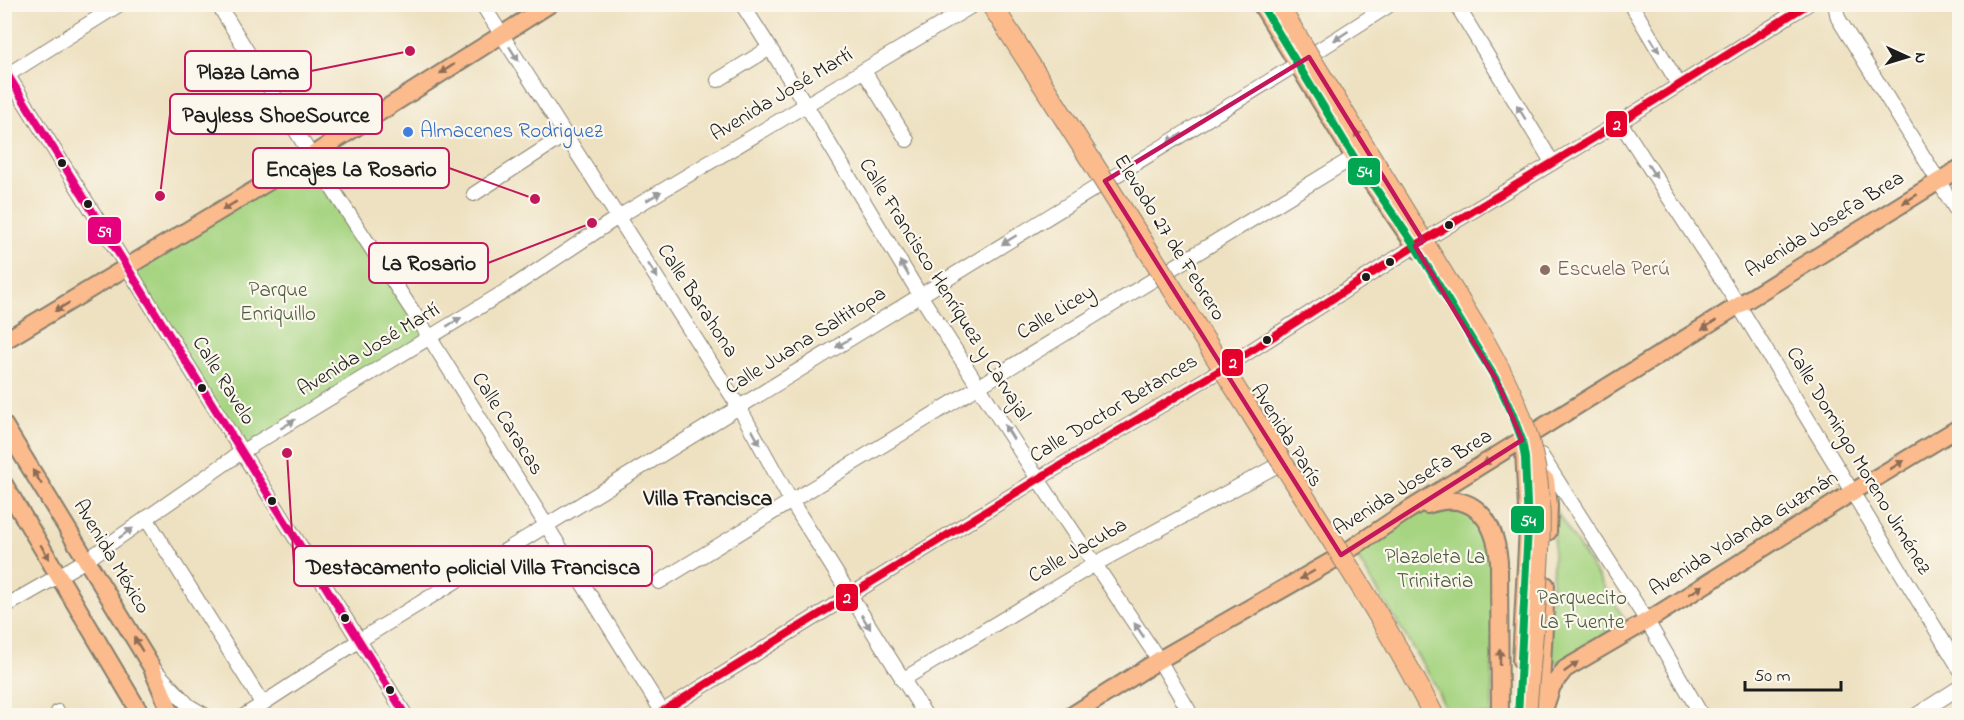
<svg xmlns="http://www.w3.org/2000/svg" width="1964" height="720" viewBox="0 0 1964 720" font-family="'Indie Flower',sans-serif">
	<rect width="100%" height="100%" fill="#fbf7ec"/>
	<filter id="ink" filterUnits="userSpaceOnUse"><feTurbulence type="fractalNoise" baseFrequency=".0167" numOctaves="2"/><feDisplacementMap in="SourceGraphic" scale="12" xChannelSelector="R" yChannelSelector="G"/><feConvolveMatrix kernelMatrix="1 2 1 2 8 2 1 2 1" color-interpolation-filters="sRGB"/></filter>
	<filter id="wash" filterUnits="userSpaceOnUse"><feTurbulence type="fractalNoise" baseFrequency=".008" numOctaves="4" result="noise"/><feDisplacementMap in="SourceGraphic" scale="24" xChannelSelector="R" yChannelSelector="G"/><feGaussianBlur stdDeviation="1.35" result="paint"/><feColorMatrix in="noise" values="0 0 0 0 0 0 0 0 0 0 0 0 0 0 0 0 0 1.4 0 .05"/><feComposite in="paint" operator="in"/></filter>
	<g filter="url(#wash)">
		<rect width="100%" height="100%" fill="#eee1c1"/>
		<path fill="#a6d481" stroke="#61784e" stroke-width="1.5" d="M 311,156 L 429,337 L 243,451 L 127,268 Z
			M 1438,505 C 1447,507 1459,507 1467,511 C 1485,519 1490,545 1493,562 L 1492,715 L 1448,715 L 1433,681 L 1355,554 L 1410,516 Z
			M 1553,506 L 1626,621 L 1559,662 L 1550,662 L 1549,651 L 1554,537 Z"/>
	</g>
	<g filter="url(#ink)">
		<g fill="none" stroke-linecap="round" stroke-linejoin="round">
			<defs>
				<path id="minor" d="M 218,4 L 320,170 L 423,327 L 665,716
					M 482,4 L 739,407 L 791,501 L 926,716
					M 742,4 L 806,105 L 920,295 L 1038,479 L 1159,660 L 1192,716
					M 1456,4 L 1552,162
					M 1631,4 L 1679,85
					M 1835,4 L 1838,18 L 1960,216
					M 4,69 L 406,716
					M 864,71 L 907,140
					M 4,77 L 120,4
					M 718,80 L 770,48
					M 1620,122 L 1739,306 L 1960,669
					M 474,194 L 565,135
					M 1541,455 L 1647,621 L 1702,716
					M 146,518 L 262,703
					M 659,582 L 1354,157
					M 4,607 L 88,559 L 243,451 L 514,286 L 618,217 L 975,4
					M 154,669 L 189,706 L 206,716
					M 902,680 L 1095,564 L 1278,465
					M 58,712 L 60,716
					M 244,716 L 360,640 L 1297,64 L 1391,4
					M 655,716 L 1038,479 L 1219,371 L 1415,246 L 1620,122 L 1808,4
					M 1915,716 L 1960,687"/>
				<path id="major" d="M 1261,4 L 1354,157 L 1418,250
					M 4,341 L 311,156 L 550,4
					M 4,425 L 151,666 L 172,716
					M 1546,480 L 1549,505 L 1548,532
					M 4,484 L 142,716
					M 1427,505 C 1473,489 1495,519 1499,562 L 1500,716
					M 1521,661 L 1528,527 L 1524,450
					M 1540,706 L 1546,585
					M 1071,716 L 1159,660 L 1337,558 L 1404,513 L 1960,168
					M 1542,716 L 1552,686 L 1565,669 L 1647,621 L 1851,493 L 1960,427"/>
			</defs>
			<use href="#minor" stroke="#857e6e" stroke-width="16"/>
			<use href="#major" stroke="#857e6e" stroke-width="20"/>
			<use href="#minor" stroke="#fff" stroke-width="14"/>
			<use href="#major" stroke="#fbbb8c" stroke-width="16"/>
			<defs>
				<path id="highway-bridge" d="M 991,4 C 1081,143 1168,282 1256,421 C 1317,518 1382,613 1434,716
					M 1277,4 L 1486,344 C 1505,378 1523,414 1532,453 C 1543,496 1540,539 1537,584 C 1534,628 1529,672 1526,716"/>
			</defs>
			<use href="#highway-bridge" stroke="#857e6e" stroke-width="22" stroke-linecap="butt"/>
			<use href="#highway-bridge" stroke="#fbbb8c" stroke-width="20"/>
			<defs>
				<path id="bus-1" d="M 4,69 L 406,716"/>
				<path id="bus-2" d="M 655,716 L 1038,479 L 1219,371 L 1415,246 L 1620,122 L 1808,4"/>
				<path id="bus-3" d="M 1261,4 L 1354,157 L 1415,246 L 1497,381 L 1512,413 L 1522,440 L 1525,458 L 1528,527 L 1518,716"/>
			</defs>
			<use href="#bus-1" stroke="#fbf7ec" stroke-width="12"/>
			<use href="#bus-2" stroke="#fbf7ec" stroke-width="12"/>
			<use href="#bus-3" stroke="#fbf7ec" stroke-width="12"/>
			<use href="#bus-1" stroke="#e5007d" stroke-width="8"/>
			<use href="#bus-2" stroke="#e4002b" stroke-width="8"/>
			<use href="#bus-3" stroke="#00a651" stroke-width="8"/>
		</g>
		<defs><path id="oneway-solid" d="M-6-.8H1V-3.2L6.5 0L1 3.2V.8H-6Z" transform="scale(1.5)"/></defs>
		<g fill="#999">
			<use href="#oneway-solid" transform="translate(1341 36) rotate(147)"/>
			<use href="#oneway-solid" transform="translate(1655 45) rotate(59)"/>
			<use href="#oneway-solid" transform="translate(514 54) rotate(57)"/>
			<use href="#oneway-solid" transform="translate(1521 112) rotate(-121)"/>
			<use href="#oneway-solid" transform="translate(1175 138) rotate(149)"/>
			<use href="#oneway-solid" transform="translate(1652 171) rotate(57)"/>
			<use href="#oneway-solid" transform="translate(654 196) rotate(-31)"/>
			<use href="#oneway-solid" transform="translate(1009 240) rotate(148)"/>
			<use href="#oneway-solid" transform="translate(904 268) rotate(-121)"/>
			<use href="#oneway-solid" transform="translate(653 271) rotate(57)"/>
			<use href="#oneway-solid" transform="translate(454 322) rotate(-31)"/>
			<use href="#oneway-solid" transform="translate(843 343) rotate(148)"/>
			<use href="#oneway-solid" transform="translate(288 424) rotate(-32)"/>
			<use href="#oneway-solid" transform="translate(1009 432) rotate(-122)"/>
			<use href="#oneway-solid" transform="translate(756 437) rotate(61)"/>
			<use href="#oneway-solid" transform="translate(126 533) rotate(-35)"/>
			<use href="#oneway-solid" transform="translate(866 622) rotate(58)"/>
			<use href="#oneway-solid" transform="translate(1139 630) rotate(-124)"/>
		</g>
		<g fill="#8c6c54">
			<use href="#oneway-solid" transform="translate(447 69) rotate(147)"/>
			<use href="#oneway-solid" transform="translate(1359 137) rotate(-122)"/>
			<use href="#oneway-solid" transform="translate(1910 199) rotate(148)"/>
			<use href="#oneway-solid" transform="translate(229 206) rotate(149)"/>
			<use href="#oneway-solid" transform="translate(62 307) rotate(149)"/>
			<use href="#oneway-solid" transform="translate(1709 325) rotate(148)"/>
			<use href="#oneway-solid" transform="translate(1490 460) rotate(148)"/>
			<use href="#oneway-solid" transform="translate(1897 465) rotate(-31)"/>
			<use href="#oneway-solid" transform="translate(37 477) rotate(-122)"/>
			<use href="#oneway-solid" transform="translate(45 552) rotate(59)"/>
			<use href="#oneway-solid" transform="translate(1307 575) rotate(150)"/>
			<use href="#oneway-solid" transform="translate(1696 590) rotate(-32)"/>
			<use href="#oneway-solid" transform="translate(138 644) rotate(-121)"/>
			<use href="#oneway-solid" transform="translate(1500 657) rotate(-90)"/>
			<use href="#oneway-solid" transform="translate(1571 667) rotate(-36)"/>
		</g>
	</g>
	<path fill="none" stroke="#c2185b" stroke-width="4.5" stroke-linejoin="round" d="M 1309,57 L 1423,241 L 1415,246 L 1497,381 L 1522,440 L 1341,555 L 1105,181 Z"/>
	<circle fill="#3f7fe0" stroke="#fbf7ec" stroke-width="2" cx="408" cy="132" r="6"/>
	<g fill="#1c1c1c" stroke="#fbf7ec" stroke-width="2">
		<circle cx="62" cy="163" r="5"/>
		<circle cx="88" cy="204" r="5"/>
		<circle cx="1449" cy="225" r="5"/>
		<circle cx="1390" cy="262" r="5"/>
		<circle cx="1366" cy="277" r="5"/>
		<circle cx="1267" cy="340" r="5"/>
		<circle cx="202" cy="388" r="5"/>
		<circle cx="272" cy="501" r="5"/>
		<circle cx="345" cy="618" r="5"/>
		<circle cx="390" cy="690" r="5"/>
	</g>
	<circle fill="#8d6e63" stroke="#fbf7ec" stroke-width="2" cx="1545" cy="270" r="6"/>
	<g text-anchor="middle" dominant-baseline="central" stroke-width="4.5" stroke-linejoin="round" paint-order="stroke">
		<g font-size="21" fill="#1c1c1c" stroke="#fbf7ec">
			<text transform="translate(782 95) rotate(-31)">Avenida José Martí</text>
			<text transform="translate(1825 225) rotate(-32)">Avenida Josefa Brea</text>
			<text transform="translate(1169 238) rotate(58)">Elevado 27 de Febrero</text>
			<text transform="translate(944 290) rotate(58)">Calle Francisco Henríquez y Carvajal</text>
			<text transform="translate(697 301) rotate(57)">Calle Barahona</text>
			<text transform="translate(1056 313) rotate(-31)">Calle Licey</text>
			<text transform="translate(806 341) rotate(-32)">Calle Juana Saltitopa</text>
			<text transform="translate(369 350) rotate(-31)">Avenida José Martí</text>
			<text transform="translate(223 381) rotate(58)">Calle Ravelo</text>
			<text transform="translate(1114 409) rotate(-31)">Calle Doctor Betances</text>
			<text transform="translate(507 424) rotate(58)">Calle Caracas</text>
			<text transform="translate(1286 436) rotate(58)">Avenida París</text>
			<text transform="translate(1858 461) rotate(59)">Calle Domingo Moreno Jiménez</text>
			<text transform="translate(1413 483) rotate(-32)">Avenida Josefa Brea</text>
			<text transform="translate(1744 534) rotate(-32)">Avenida Yolanda Guzmán</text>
			<text transform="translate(1078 551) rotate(-30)">Calle Jacuba</text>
			<text transform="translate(111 557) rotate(59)">Avenida México</text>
		</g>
		<g font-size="21" fill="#366cbe" stroke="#fbf7ec" text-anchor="start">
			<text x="420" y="132">Almacenes Rodriguez</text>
		</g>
		<g font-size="21" fill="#785e54" stroke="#fbf7ec" text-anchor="start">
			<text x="1557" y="270">Escuela Perú</text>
		</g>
		<g font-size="21" fill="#4c5c3f" stroke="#fbf7ec">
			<text x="278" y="291">Parque<tspan x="278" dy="24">Enriquillo</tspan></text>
			<text x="1435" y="558">Plazoleta La<tspan x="1435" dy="24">Trinitaria</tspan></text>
			<text x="1582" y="599">Parquecito<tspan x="1582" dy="24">La Fuente</tspan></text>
		</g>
		<g font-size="22" font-weight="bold" fill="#1c1c1c" stroke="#fbf7ec">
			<text x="708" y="500">Villa Francisca</text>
		</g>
	</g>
	<path fill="none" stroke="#c2185b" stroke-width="2" d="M410 51L311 71M160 196L170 114M535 199L449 168M592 223L488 263M287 453L294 566"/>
	<g fill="#c2185b" stroke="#fbf7ec" stroke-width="2">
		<circle cx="410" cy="51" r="6"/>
		<circle cx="160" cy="196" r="6"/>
		<circle cx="535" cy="199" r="6"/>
		<circle cx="592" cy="223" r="6"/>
		<circle cx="287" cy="453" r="6"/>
	</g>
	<g fill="#fbf7ec" stroke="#c2185b" stroke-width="2">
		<rect x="185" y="51" width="126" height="40" rx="6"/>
		<rect x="170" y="94" width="212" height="40" rx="6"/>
		<rect x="253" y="148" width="196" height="40" rx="6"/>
		<rect x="369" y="243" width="119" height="40" rx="6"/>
		<rect x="294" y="546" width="358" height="40" rx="6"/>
	</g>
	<g font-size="22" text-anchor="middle" font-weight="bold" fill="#1c1c1c">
		<text x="248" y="79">Plaza Lama</text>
		<text x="276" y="122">Payless ShoeSource</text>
		<text x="351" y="176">Encajes La Rosario</text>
		<text x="429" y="270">La Rosario</text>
		<text x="473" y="574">Destacamento policial Villa Francisca</text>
	</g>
	<g stroke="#fbf7ec" stroke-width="2">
		<rect x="1605" y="110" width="23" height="28" rx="6" fill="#e4002b"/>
		<rect x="1347" y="157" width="34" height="29" rx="6" fill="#00a651"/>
		<rect x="87" y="216" width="35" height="29" rx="6" fill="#e5007d"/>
		<rect x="1221" y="348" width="23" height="29" rx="6" fill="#e4002b"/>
		<rect x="1510" y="505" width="35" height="29" rx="6" fill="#00a651"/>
		<rect x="835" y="583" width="24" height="29" rx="6" fill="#e4002b"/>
	</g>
	<g font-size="16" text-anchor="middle" font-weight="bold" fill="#fff">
		<text x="1617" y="130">2</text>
		<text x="1364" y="177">54</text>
		<text x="104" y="237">59</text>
		<text x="1233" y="368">2</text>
		<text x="1528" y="526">54</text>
		<text x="847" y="603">2</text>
	</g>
	<rect width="1964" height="720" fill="none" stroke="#fbf7ec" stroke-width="24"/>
	<g transform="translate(1907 57) rotate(94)" stroke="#fbf7ec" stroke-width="4.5" paint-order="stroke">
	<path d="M0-4.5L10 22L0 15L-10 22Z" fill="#1c1c1c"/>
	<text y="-9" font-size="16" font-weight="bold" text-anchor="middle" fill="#1c1c1c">N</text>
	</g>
	<path d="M1745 681v9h96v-9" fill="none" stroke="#1c1c1c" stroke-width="3"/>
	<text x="1754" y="681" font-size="18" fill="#1c1c1c" stroke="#fbf7ec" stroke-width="4.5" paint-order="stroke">50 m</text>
</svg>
